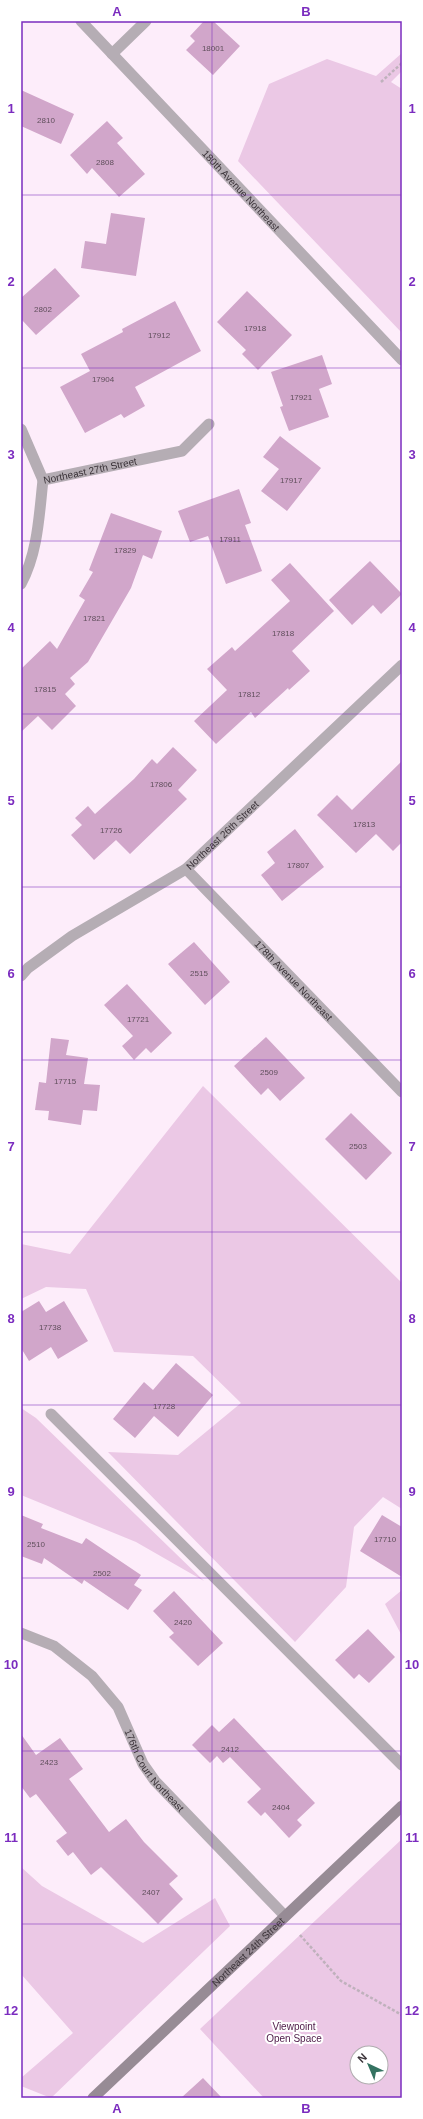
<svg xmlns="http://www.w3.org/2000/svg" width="423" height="2119" viewBox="0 0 423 2119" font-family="Helvetica,sans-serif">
	<rect width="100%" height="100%" fill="#fdedfa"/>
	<path fill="#ebc8e5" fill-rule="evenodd" d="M 402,53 L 402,71 L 391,82 L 402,89 L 402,333 L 238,161 L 269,84 L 327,59 L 376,76 Z
		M 203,1086 L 402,1283 L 402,1509 L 383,1497 L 354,1527 L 346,1587 L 295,1642 L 108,1452 L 178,1455 L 241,1403 L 193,1356 L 114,1352 L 86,1289 L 46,1287 L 21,1299 L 21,1244 L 70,1254 Z
		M 21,1408 L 36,1418 L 204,1581 L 136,1542 L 21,1495 Z
		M 402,1590 L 402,1636 L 385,1604 Z
		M 402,1839 L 402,2098 L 264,2098 L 200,2029 ZM 357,2053 L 381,2053 L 381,2077 L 357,2077 Z
		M 21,1867 L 42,1886 L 143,1943 L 215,1898 L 230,1926 L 51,2098 L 21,2086 L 21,2078 L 73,2033 L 21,1974 Z"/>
	<path fill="#d1a6ca" d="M 204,21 L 213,21 L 240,46 L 213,75 L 186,50 L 195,41 L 190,36 Z
		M 21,90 L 74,114 L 61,144 L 21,126 Z
		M 107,121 L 123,138 L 117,143 L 145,174 L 119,197 L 92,168 L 87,174 L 70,155 Z
		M 111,213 L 145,218 L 136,276 L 81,268 L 85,241 L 106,244 Z
		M 55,268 L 80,296 L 36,335 L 21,319 L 21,298 Z
		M 247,291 L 292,335 L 258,370 L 242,354 L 246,350 L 217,322 Z
		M 175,301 L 201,351 L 135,387 L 145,406 L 124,418 L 121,414 L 85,433 L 60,387 L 90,371 L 81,354 L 123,332 L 122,329 Z
		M 322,355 L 332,384 L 319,389 L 329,417 L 289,431 L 280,407 L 283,406 L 271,372 Z
		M 280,436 L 321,468 L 287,511 L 261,491 L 279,469 L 263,457 Z
		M 239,489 L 251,523 L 245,525 L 262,571 L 226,584 L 208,536 L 190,542 L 178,511 Z
		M 111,513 L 162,531 L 152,559 L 143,555 L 131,588 L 88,662 L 70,678 L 75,684 L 65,694 L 76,706 L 52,730 L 38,716 L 21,732 L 21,669 L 50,641 L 57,649 L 85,600 L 79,596 L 93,572 L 89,570 Z
		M 370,561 L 402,594 L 381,614 L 373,605 L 352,625 L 329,600 Z
		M 290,563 L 334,611 L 292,651 L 310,671 L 289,690 L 288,688 L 255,718 L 251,712 L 216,744 L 194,721 L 227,690 L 207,669 L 232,647 L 235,651 L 290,601 L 271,580 Z
		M 173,747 L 197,770 L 178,790 L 187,799 L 130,854 L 116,840 L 94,860 L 71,835 L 82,825 L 75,818 L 88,806 L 95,814 L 134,779 L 152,759 L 157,764 Z
		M 402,761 L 402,842 L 393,851 L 376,834 L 356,853 L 317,815 L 337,795 L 352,810 Z
		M 295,829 L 324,867 L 282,901 L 261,875 L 275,863 L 267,852 Z
		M 194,942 L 230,982 L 205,1005 L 168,964 Z
		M 127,984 L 172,1033 L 151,1053 L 146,1048 L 134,1060 L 122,1046 L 133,1036 L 104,1005 Z
		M 266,1037 L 305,1078 L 280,1101 L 268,1088 L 261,1095 L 234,1066 Z
		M 51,1038 L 69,1040 L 66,1055 L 88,1058 L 84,1084 L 100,1085 L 97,1111 L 83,1110 L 81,1125 L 48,1120 L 49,1111 L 35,1110 L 39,1082 L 46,1083 Z
		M 351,1113 L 392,1153 L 366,1180 L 325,1139 Z
		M 39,1301 L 46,1312 L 64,1301 L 88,1341 L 58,1359 L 51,1347 L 29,1361 L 21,1348 L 21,1312 Z
		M 176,1363 L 213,1395 L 178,1437 L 154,1416 L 135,1438 L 113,1419 L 144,1382 L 153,1390 Z
		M 21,1515 L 43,1524 L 41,1528 L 82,1544 L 86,1538 L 141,1575 L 134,1585 L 142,1590 L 128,1610 L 84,1580 L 82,1584 L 44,1558 L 42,1564 L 21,1556 Z
		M 382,1515 L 402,1527 L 402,1577 L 360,1551 Z
		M 174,1591 L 223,1643 L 198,1666 L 169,1637 L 174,1633 L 153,1611 Z
		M 368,1629 L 395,1657 L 369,1683 L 359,1674 L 354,1679 L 335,1660 Z
		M 234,1718 L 315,1803 L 297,1820 L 302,1825 L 289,1838 L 265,1812 L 261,1816 L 247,1802 L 261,1789 L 230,1757 L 223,1763 L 217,1756 L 210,1763 L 192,1745 L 212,1725 L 219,1732 Z
		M 21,1734 L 36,1755 L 60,1738 L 83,1769 L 69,1779 L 109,1832 L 126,1819 L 144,1842 L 178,1876 L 169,1884 L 183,1899 L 158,1924 L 101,1867 L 91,1875 L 73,1852 L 68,1856 L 56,1841 L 67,1833 L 36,1794 L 30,1798 L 21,1786 Z
		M 203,2078 L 222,2098 L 181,2098 Z"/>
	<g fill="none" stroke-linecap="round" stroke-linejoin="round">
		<path stroke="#bfb1bc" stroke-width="2.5" stroke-dasharray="3 2" stroke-linecap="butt" d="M 381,82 L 402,63
			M 300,1935 L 341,1981 L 402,2015"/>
		<path stroke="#b5adb4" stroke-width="11" d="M 51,1414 L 402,1765"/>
		<g stroke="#b5adb4" stroke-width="11">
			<path id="s1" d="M 81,21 L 402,360"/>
			<path d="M 112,54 L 146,21"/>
			<path d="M 21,429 L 43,480"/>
			<path id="s2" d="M 21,584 C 38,552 39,516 43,480 L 182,451 L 209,424"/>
			<path id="s3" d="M 186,869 L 402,1092"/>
			<path id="s4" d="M 21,976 L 28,968 L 72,936 L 186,869 L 402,665"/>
			<path id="s5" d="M 21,1633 L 54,1646 L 92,1676 L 118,1707 L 143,1764 L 155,1781 L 285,1916"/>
		</g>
		<path stroke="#978b95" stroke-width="11" id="s6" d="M 93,2098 L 402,1806"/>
	</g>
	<path fill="none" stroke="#7b2cbf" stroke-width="1" stroke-opacity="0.55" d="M 212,21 L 212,2098M 21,195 L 402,195M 21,368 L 402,368M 21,541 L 402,541M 21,714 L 402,714M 21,887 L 402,887M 21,1060 L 402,1060M 21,1232 L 402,1232M 21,1405 L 402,1405M 21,1578 L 402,1578M 21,1751 L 402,1751M 21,1924 L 402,1924"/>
	<g text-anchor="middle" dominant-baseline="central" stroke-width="4" stroke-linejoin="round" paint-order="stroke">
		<g font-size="8" fill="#604f5c">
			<text x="213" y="48">18001</text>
			<text x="46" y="120">2810</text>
			<text x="105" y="162">2808</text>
			<text x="43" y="309">2802</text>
			<text x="255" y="328">17918</text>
			<text x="159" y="335">17912</text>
			<text x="103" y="379">17904</text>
			<text x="301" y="397">17921</text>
			<text x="291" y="480">17917</text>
			<text x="230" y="539">17911</text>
			<text x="125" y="550">17829</text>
			<text x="94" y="618">17821</text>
			<text x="283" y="633">17818</text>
			<text x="45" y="689">17815</text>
			<text x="249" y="694">17812</text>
			<text x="161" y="784">17806</text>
			<text x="364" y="824">17813</text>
			<text x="111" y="830">17726</text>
			<text x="298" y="865">17807</text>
			<text x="199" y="973">2515</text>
			<text x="138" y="1019">17721</text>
			<text x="269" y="1072">2509</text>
			<text x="65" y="1081">17715</text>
			<text x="358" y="1146">2503</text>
			<text x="50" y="1327">17738</text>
			<text x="164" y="1406">17728</text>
			<text x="385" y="1539">17710</text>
			<text x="36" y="1544">2510</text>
			<text x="102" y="1573">2502</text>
			<text x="183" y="1622">2420</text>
			<text x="230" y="1749">2412</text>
			<text x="49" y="1762">2423</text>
			<text x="281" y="1807">2404</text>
			<text x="151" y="1892">2407</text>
		</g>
		<g font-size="10" fill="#3a3238" stroke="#fff">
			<text stroke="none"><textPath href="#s1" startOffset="233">180th Avenue Northeast</textPath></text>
			<text stroke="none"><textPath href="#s2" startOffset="155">Northeast 27th Street</textPath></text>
			<text stroke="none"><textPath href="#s4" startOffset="247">Northeast 26th Street</textPath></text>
			<text stroke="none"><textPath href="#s3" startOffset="155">178th Avenue Northeast</textPath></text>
			<text stroke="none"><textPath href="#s5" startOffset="198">176th Court Northeast</textPath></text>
			<text stroke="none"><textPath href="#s6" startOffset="213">Northeast 24th Street</textPath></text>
		</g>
		<g font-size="10" fill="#4d1947" stroke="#fff">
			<text x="294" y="2026">Viewpoint<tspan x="294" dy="12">Open Space</tspan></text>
		</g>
	</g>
	<rect width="423" height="2119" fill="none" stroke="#ffffff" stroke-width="44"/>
	<g transform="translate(369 2065) rotate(316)"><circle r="19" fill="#ffffff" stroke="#b0adaf"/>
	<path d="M0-3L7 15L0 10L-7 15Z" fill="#347361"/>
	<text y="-6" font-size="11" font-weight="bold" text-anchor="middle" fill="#3a3238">N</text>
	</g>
	<rect x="22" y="22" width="379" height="2075" fill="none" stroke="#7b2cbf" stroke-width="1.5"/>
	<g font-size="13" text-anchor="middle" font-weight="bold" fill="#7b2cbf">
		<text x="117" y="16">A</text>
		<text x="306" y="16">B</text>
		<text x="11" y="113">1</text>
		<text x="412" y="113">1</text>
		<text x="11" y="286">2</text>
		<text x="412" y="286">2</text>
		<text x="11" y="459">3</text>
		<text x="412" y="459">3</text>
		<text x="11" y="632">4</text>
		<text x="412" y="632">4</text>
		<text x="11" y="805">5</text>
		<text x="412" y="805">5</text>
		<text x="11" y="978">6</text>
		<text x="412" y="978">6</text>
		<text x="11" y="1151">7</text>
		<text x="412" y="1151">7</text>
		<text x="11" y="1323">8</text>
		<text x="412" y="1323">8</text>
		<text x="11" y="1496">9</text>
		<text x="412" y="1496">9</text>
		<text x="11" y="1669">10</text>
		<text x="412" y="1669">10</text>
		<text x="11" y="1842">11</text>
		<text x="412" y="1842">11</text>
		<text x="11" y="2015">12</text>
		<text x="412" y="2015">12</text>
		<text x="117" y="2113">A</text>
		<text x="306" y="2113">B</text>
	</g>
</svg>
